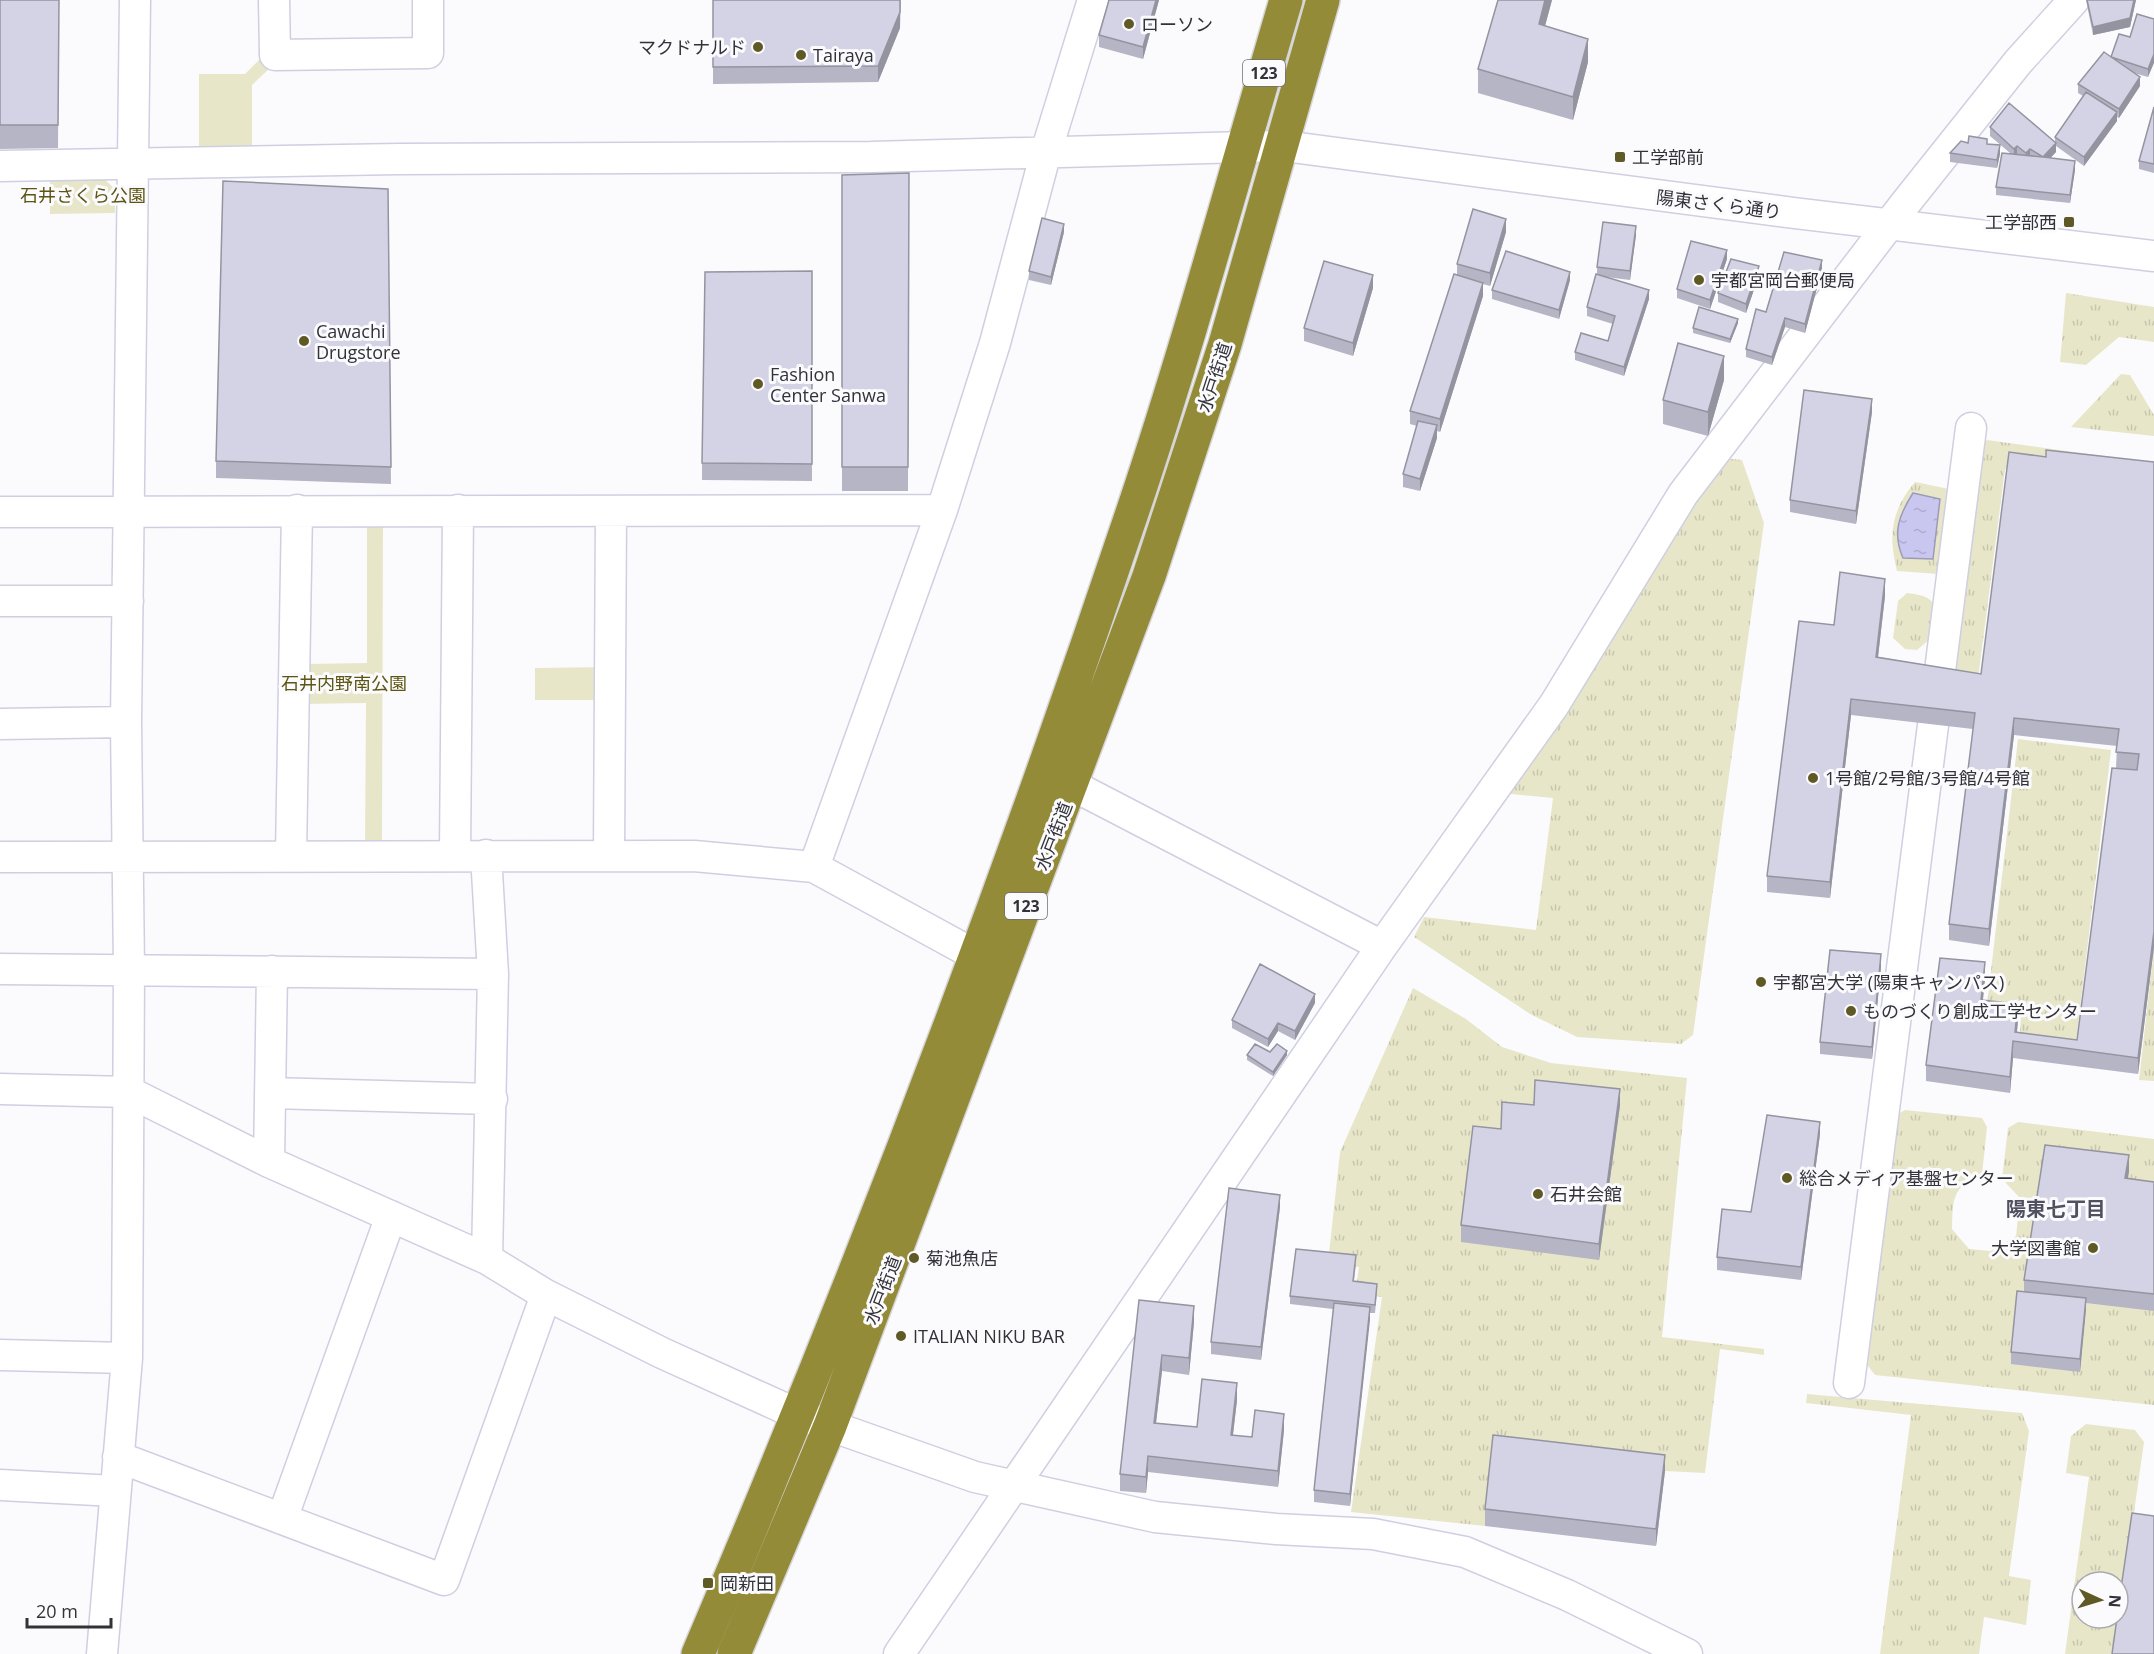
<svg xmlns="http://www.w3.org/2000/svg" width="2154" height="1654" viewBox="0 0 2154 1654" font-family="'Open Sans','Noto Sans JP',sans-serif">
	<defs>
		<pattern id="grass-tufts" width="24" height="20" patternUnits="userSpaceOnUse" patternTransform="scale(1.5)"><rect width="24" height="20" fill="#e8e6c9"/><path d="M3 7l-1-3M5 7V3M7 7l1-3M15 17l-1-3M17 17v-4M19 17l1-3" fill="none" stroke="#c7c6ad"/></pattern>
		<pattern id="water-ripples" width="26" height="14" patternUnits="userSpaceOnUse" patternTransform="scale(1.5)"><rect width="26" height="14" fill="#c9c7ef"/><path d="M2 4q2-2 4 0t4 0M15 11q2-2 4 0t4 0" fill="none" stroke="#adabce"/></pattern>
	</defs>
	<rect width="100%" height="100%" fill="#fbfbfe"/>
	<path fill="url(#grass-tufts)" fill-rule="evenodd" d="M 2066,293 L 2154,307 L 2154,342 L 2119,337 L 2086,365 L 2060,362 Z
		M 2121,374 L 2130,375 L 2154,415 L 2154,436 L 2071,427 Z
		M 1987,440 L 2154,463 L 2036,471 L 2005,469 L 1977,687 L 1946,684 L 1975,447 Z
		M 1723,458 L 1742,460 L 1764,523 L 1693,1035 L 1681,1044 L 1577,1037 L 1530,1014 L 1414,937 L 1424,917 L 1536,930 L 1553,798 L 1501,793 Z
		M 1915,482 L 1949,489 L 1939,574 L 1897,571 C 1888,536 1891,510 1915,482 Z
		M 1907,593 C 1944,597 1934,609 1930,639 L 1917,650 L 1905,649 L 1893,638 L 1898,601 Z
		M 2018,739 L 2111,750 L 2075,1050 L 2019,1044 L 2021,1017 L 1986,1013 Z
		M 2154,948 L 2154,1081 L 2139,1080 Z
		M 1413,988 L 1466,1019 L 1502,1047 L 1551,1063 L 1687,1078 L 1662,1337 L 1764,1349 L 1764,1355 L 1720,1349 L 1705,1473 L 1665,1471 L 1493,1452 L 1485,1526 L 1351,1512 L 1382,1297 L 1355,1294 L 1359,1267 L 1328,1263 L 1340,1152 Z
		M 1905,1110 L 1982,1118 L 1987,1127 L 1982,1175 C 1951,1186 1953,1201 1952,1229 L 1969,1249 L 1991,1251 L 2016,1236 L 2020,1198 L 2002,1179 L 2008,1128 L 2018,1122 L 2154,1139 L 2154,1405 L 1875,1375 L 1868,1366 L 1870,1334 L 1896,1115 Z
		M 1807,1394 L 2022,1413 L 2029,1431 L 2009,1576 L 2031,1580 L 2026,1625 L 1984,1617 L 1979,1654 L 1880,1654 L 1911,1415 L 1806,1403 Z
		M 2086,1424 L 2135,1430 L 2144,1442 L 2114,1654 L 2065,1654 L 2089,1477 L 2066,1473 L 2071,1436 ZM 2082,1582 L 2118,1582 L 2118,1618 L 2082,1618 Z"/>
	<path fill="#e8e6c9" d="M 261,58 L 271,67 L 252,85 L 252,146 L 199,146 L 199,74 L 245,74 Z
		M 50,176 L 101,176 L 115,189 L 115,213 L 50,214 Z
		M 367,524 L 383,525 L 382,844 L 365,844 L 366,703 L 304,704 L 305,664 L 367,663 Z
		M 611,667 L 611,700 L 535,700 L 535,668 Z"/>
	<path fill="url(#water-ripples)" stroke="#9c9ab8" stroke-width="1.5" d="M 1913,493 L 1940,499 L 1933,559 L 1903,558 C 1892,533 1899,515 1913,493 Z"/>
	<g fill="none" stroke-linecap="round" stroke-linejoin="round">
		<defs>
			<path id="minor" d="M 274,0 L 275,55 L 428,53 L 428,0
				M 0,166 L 399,159 L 871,157 L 1284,146 L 1794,213 L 2154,256
				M 0,512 L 942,510
				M 0,601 L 128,601
				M 0,724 L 126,722
				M 1047,777 L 1072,785 L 1382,946
				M 291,855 L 297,510
				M 455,855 L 458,510
				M 486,855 L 493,974 L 487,1259
				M 609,855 L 611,511
				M 0,857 L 694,856 L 814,867
				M 997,967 L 814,867 L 942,510 L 995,343 L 1046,152 L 1093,0
				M 0,969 L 493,974
				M 0,1089 L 129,1092 L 269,1162 L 487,1259 L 546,1295
				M 270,1093 L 492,1099
				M 269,1162 L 272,971
				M 0,1355 L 127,1358
				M 1849,1383 L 1971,428
				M 118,1457 L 444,1580 L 546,1295 L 662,1353 L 797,1414 L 975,1477 L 1155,1517 L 1276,1529 L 1373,1534 L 1465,1552 L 1567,1595 L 1687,1654
				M 0,1485 L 115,1491
				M 282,1519 L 391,1216
				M 102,1654 L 127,1358 L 129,969 L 126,722 L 135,0
				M 899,1654 L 1382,946 L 1554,705 L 1683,494 L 1904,205 L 2018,62 L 2074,0"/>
			<path id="highway" d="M 698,1654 C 858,1278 1004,895 1134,507 C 1190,340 1236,169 1286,0
				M 734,1654 L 830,1426 L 1149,576 L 1225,344 L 1323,0"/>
		</defs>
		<use href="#minor" stroke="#cfcfe1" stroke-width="33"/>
		<use href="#highway" stroke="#d6d6d7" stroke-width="36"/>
		<use href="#minor" stroke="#fff" stroke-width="30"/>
		<use href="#highway" stroke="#948b38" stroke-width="33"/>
	</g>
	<path fill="#b5b5c5" d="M 0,0 L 59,0 L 58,148 L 0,149 Z
		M 713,0 L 901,0 L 900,28 L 878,82 L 713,84 Z
		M 1109,0 L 1159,0 L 1143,59 L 1099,47 L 1099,35 Z
		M 1552,0 L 1545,26 L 1588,62 L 1573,120 L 1478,93 L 1478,69 Z
		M 2086,0 L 2136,0 L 2130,27 L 2093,35 Z
		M 2154,19 L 2148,77 L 2134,73 L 2140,86 L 2119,118 L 2117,117 L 2117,121 L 2084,166 L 2056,146 L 2056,152 L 2050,158 L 2075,170 L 2070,203 L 1996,195 L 1996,187 L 2010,153 L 1990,136 L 1990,127 L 2055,143 L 2055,137 L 2083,96 L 2078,93 L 2078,84 L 2111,57 L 2130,37 Z
		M 2154,107 L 2154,173 L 2139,169 L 2139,161 Z
		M 1968,143 L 1987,144 L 2000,154 L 1997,168 L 1950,162 L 1950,153 Z
		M 909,173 L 908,491 L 842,491 L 842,175 Z
		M 388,189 L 391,484 L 216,478 L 216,461 Z
		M 1064,232 L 1051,285 L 1029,280 L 1029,271 Z
		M 1506,232 L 1490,286 L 1483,284 L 1483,296 L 1440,432 L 1437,431 L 1437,438 L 1420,491 L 1403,487 L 1403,474 L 1417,426 L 1410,424 L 1410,411 L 1457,275 L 1457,264 Z
		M 1636,235 L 1630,280 L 1606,277 L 1649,299 L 1624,376 L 1575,360 L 1575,352 L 1608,341 L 1613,324 L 1587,316 L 1587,307 L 1597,274 L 1597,267 Z
		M 1727,259 L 1710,309 L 1677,298 L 1677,289 Z
		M 1822,269 L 1805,333 L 1785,327 L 1772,365 L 1746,357 L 1746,349 L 1766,312 Z
		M 812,271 L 812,481 L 702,480 L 702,463 Z
		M 1759,275 L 1746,313 L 1718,302 L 1718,293 Z
		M 1570,280 L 1559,319 L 1492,299 L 1492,290 Z
		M 1373,288 L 1353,356 L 1304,341 L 1304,328 Z
		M 1738,323 L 1730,343 L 1693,333 L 1693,328 Z
		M 1724,380 L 1708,436 L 1663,424 L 1663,400 Z
		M 1872,412 L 1856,524 L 1790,512 L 1790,500 Z
		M 2046,457 L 2154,462 L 2154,947 L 2138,1074 L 2013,1058 L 2010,1093 L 1926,1081 L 1926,1065 L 1985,979 L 1983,1000 L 2018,1020 L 2017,1032 L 2077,1040 L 2116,768 L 2117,746 L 2014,735 L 1989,946 L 1949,940 L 1949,924 L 1973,729 L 1851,715 L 1830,898 L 1767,892 L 1767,876 L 1834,625 L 1885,596 L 1878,657 L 1981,674 Z
		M 1881,967 L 1872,1059 L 1820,1054 L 1820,1042 Z
		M 1315,1003 L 1295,1040 L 1278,1031 L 1268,1047 L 1232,1028 L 1232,1020 Z
		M 1270,1052 L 1287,1055 L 1273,1076 L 1247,1060 L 1247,1055 Z
		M 1620,1105 L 1599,1260 L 1461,1242 L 1461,1225 L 1501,1129 Z
		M 1820,1134 L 1801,1280 L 1717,1270 L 1717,1257 L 1751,1212 Z
		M 2129,1171 L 2128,1178 L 2154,1182 L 2154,1311 L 2086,1303 L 2080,1372 L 2011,1364 L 2011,1352 L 2024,1291 L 2024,1280 Z
		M 1280,1207 L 1261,1360 L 1211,1354 L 1211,1342 Z
		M 1356,1264 L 1354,1281 L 1377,1292 L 1375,1313 L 1370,1313 L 1350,1506 L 1314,1502 L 1314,1490 L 1333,1309 L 1290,1304 L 1290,1296 Z
		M 1139,1300 L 1194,1322 L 1189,1375 L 1162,1371 L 1156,1423 L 1197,1427 L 1237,1400 L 1233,1435 L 1252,1437 L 1284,1430 L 1278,1487 L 1148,1472 L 1146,1493 L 1120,1491 L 1120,1474 Z
		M 1665,1471 L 1656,1546 L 1485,1526 L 1485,1509 Z"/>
	<path fill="#9494a0" d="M 900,0 L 900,28 L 878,82 L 878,66 Z
		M 1156,0 L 1159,0 L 1143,59 L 1143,47 Z
		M 1545,0 L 1552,0 L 1539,48 L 1539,24 Z
		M 2134,0 L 2136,0 L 2130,27 L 2093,35 L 2093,27 Z
		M 1588,39 L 1588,62 L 1573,120 L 1573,97 Z
		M 2154,54 L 2154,63 L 2148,77 L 2148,69 Z
		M 2140,77 L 2140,86 L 2119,118 L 2119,109 Z
		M 2117,112 L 2117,121 L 2084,166 L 2084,157 Z
		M 2056,143 L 2056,152 L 2043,166 L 2043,157 Z
		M 2000,145 L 2000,154 L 1997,168 L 1997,160 Z
		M 2017,146 L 2017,154 L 2014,157 L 2014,149 Z
		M 2030,149 L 2030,158 L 2026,161 L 2026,153 Z
		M 2075,161 L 2075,170 L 2070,203 L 2070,195 Z
		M 1506,219 L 1506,232 L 1490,286 L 1490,273 Z
		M 1064,224 L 1064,232 L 1051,285 L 1051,277 Z
		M 1636,226 L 1636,235 L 1630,280 L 1630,271 Z
		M 1727,250 L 1727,259 L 1710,309 L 1710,300 Z
		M 1822,260 L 1822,269 L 1805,333 L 1805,324 Z
		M 1759,266 L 1759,275 L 1746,313 L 1746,304 Z
		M 1570,272 L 1570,280 L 1559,319 L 1559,310 Z
		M 1373,275 L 1373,288 L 1353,356 L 1353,343 Z
		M 1483,283 L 1483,296 L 1440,432 L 1440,419 Z
		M 1649,290 L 1649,299 L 1624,376 L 1624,367 Z
		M 1785,318 L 1785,327 L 1772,365 L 1772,357 Z
		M 1738,319 L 1738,323 L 1730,343 L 1730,339 Z
		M 1724,356 L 1724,380 L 1708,436 L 1708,412 Z
		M 1872,399 L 1872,412 L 1856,524 L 1856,511 Z
		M 1437,425 L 1437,438 L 1420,491 L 1420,479 Z
		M 1885,579 L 1885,596 L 1876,674 L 1876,657 Z
		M 1851,699 L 1851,715 L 1830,898 L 1830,882 Z
		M 2014,718 L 2014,735 L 1989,946 L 1989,929 Z
		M 2154,931 L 2154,947 L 2138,1074 L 2138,1058 Z
		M 1881,954 L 1881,967 L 1872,1059 L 1872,1047 Z
		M 1985,962 L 1985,979 L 1981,1017 L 1981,1000 Z
		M 1315,994 L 1315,1003 L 1295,1040 L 1295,1031 Z
		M 2018,1004 L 2018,1020 L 2016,1042 L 2015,1032 Z
		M 1278,1023 L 1278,1031 L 1268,1047 L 1268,1039 Z
		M 2013,1041 L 2013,1058 L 2010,1093 L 2010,1077 Z
		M 1287,1051 L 1287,1055 L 1273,1076 L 1273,1072 Z
		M 1620,1089 L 1620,1105 L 1599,1260 L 1599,1244 Z
		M 1820,1122 L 1820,1134 L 1801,1280 L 1801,1267 Z
		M 2129,1155 L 2129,1171 L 2125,1195 L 2125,1178 Z
		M 1280,1195 L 1280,1207 L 1261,1360 L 1261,1347 Z
		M 2086,1298 L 2086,1310 L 2080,1372 L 2080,1359 Z
		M 1194,1306 L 1194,1322 L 1189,1375 L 1189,1358 Z
		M 1370,1307 L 1370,1320 L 1350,1506 L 1350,1494 Z
		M 1162,1355 L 1162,1371 L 1154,1440 L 1154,1423 Z
		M 1237,1383 L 1237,1400 L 1231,1451 L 1231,1435 Z
		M 1284,1414 L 1284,1430 L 1278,1487 L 1278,1471 Z
		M 1665,1455 L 1665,1471 L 1656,1546 L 1656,1529 Z
		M 1148,1456 L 1148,1472 L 1146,1493 L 1146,1477 Z"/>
	<path fill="#d3d3e5" stroke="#9494a0" stroke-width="1.5" d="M 0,0 L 59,0 L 58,125 L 0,125 Z
		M 713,0 L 900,0 L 900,12 L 878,66 L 713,67 Z
		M 1109,0 L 1156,0 L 1143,47 L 1099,35 Z
		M 1498,0 L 1545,0 L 1539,24 L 1588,39 L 1573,97 L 1478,69 Z
		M 2087,0 L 2134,0 L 2130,18 L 2093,27 Z
		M 2137,14 L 2154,19 L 2154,54 L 2148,69 L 2111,57 L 2119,34 L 2130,37 Z
		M 2104,52 L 2140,77 L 2119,109 L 2078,84 Z
		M 2086,92 L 2117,112 L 2084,157 L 2055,137 Z
		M 2009,103 L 2056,143 L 2043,157 L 2075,161 L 2070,195 L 1996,187 L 2002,153 L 2043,157 L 2030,149 L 2026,153 L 2017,146 L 2014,149 L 1990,127 Z
		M 2154,107 L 2154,164 L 2139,161 Z
		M 1969,136 L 1987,139 L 1987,144 L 2000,145 L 1997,160 L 1950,153 L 1961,141 L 1968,143 Z
		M 909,173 L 908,467 L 842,467 L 842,175 Z
		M 223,181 L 388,189 L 391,467 L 216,461 Z
		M 1473,209 L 1506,219 L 1490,273 L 1457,264 Z
		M 1042,218 L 1064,224 L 1051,277 L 1029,271 Z
		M 1603,222 L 1636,226 L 1630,271 L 1597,267 Z
		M 1691,241 L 1727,250 L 1710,300 L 1677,289 Z
		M 1506,251 L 1570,272 L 1559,310 L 1492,290 Z
		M 1784,252 L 1822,260 L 1805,324 L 1785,318 L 1772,357 L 1746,349 L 1756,309 L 1766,312 Z
		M 1731,259 L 1759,266 L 1746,304 L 1718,293 Z
		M 1324,261 L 1373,275 L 1353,343 L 1304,328 Z
		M 812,271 L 812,464 L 702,463 L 705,272 Z
		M 1454,274 L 1483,283 L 1440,419 L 1410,411 Z
		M 1596,274 L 1649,290 L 1624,367 L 1575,352 L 1581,333 L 1608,341 L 1615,316 L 1587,307 Z
		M 1699,307 L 1738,319 L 1730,339 L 1693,328 Z
		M 1678,343 L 1724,356 L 1708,412 L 1663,400 Z
		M 1804,390 L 1872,399 L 1856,511 L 1790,500 Z
		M 1418,421 L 1437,425 L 1420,479 L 1403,474 Z
		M 2046,450 L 2154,462 L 2154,931 L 2138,1058 L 2013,1041 L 2010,1077 L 1926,1065 L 1940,958 L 1985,962 L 1981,1000 L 2018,1004 L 2015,1032 L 2077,1040 L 2112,768 L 2137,770 L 2139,754 L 2116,752 L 2119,729 L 2014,718 L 1989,929 L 1949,924 L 1975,713 L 1851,699 L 1830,882 L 1767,876 L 1799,621 L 1834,625 L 1840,572 L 1885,579 L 1876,657 L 1981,674 L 2009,452 L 2046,457 Z
		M 1830,950 L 1881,954 L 1872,1047 L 1820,1042 Z
		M 1260,964 L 1315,994 L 1295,1031 L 1278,1023 L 1268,1039 L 1232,1020 Z
		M 1255,1044 L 1270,1052 L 1277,1044 L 1287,1051 L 1273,1072 L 1247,1055 Z
		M 1535,1080 L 1620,1089 L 1599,1244 L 1461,1225 L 1473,1126 L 1501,1129 L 1502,1102 L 1534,1105 Z
		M 1767,1115 L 1820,1122 L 1801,1267 L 1717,1257 L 1722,1209 L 1751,1212 Z
		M 2045,1145 L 2129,1155 L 2125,1178 L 2154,1182 L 2154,1294 L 2024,1280 Z
		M 1229,1188 L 1280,1195 L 1261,1347 L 1211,1342 Z
		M 1296,1249 L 1356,1255 L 1353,1281 L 1377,1284 L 1375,1305 L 1290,1296 Z
		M 2017,1291 L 2086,1298 L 2080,1359 L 2011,1352 Z
		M 1139,1300 L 1194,1306 L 1189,1358 L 1162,1355 L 1154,1423 L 1197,1427 L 1202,1379 L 1237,1383 L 1231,1435 L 1252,1437 L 1255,1410 L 1284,1414 L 1278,1471 L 1148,1456 L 1146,1477 L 1120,1474 Z
		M 1334,1303 L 1370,1307 L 1350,1494 L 1314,1490 Z
		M 1493,1435 L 1665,1455 L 1656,1529 L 1485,1509 Z
		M 2132,1513 L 2154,1516 L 2154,1654 L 2112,1654 L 2117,1618 L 2118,1618 L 2118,1609 Z"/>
	<g fill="#5e5925" stroke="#fbfbfe" stroke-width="2">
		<circle cx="1129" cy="24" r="6"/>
		<circle cx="758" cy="47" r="6"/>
		<circle cx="801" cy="55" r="6"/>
		<rect x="1614" y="151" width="12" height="12" rx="3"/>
		<rect x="2063" y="216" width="12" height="12" rx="3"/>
		<circle cx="1699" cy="280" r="6"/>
		<circle cx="304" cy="341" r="6"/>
		<circle cx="758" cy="384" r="6"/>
		<circle cx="1813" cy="778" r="6"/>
		<circle cx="1761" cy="982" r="6"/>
		<circle cx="1851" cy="1011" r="6"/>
		<circle cx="1787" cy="1178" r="6"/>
		<circle cx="1538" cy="1194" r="6"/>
		<circle cx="2093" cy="1248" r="6"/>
		<circle cx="914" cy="1258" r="6"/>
		<circle cx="901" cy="1336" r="6"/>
		<rect x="702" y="1577" width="12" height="12" rx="3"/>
	</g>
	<g text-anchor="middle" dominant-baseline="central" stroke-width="6" stroke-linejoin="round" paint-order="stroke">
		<g fill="#fbfbfe" stroke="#6e6e74" stroke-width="1.5">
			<rect x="1243" y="60" width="42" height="26" rx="4.5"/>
			<rect x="1005" y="893" width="42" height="26" rx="4.5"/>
		</g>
		<g font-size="16" font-weight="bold" fill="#323239">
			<text x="1264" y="73">123</text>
			<text x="1026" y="906">123</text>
		</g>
		<g font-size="18" fill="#323239" stroke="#fbfbfe" text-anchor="start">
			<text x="1141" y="24">ローソン</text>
			<text x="746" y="47" text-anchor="end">マクドナルド</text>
			<text x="813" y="55">Tairaya</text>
			<text x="1632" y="157">工学部前</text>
			<text x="2057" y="222" text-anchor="end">工学部西</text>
			<text x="1711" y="280">宇都宮岡台郵便局</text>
			<text x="316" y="331">Cawachi<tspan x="316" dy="21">Drugstore</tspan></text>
			<text x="770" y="374">Fashion<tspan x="770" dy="21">Center Sanwa</tspan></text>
			<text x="1825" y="778">1号館/2号館/3号館/4号館</text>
			<text x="1773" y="982">宇都宮大学 (陽東キャンパス)</text>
			<text x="1863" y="1011">ものづくり創成工学センター</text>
			<text x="1799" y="1178">総合メディア基盤センター</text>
			<text x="1550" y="1194">石井会館</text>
			<text x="2081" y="1248" text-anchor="end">大学図書館</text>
			<text x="926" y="1258">菊池魚店</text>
			<text x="913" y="1336">ITALIAN NIKU BAR</text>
			<text x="720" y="1583">岡新田</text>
		</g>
		<g font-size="18" fill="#5d5613" stroke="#fbfbfe">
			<text x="83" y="195">石井さくら公園</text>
			<text x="344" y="683">石井内野南公園</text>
		</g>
		<g font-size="18" fill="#323239" stroke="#fbfbfe">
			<text transform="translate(1719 204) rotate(7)">陽東さくら通り</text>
			<text transform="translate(1214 377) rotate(-72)">水戸街道</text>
			<text transform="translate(1053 836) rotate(-69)">水戸街道</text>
			<text transform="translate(882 1290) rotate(-69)">水戸街道</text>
		</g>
		<g font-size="20" font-weight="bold" fill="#515060" stroke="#fbfbfe">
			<text x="2056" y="1208">陽東七丁目</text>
		</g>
	</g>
	<g transform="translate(2100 1600) rotate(94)"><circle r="28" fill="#fbfbfe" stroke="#ababaf" stroke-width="1.5"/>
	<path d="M0-4.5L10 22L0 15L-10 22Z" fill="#5e5925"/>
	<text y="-9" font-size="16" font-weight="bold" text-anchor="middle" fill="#323239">N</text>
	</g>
	<path d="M27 1618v9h84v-9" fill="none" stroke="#323239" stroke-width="3"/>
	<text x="36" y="1618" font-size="18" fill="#323239" stroke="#fbfbfe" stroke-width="4.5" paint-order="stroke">20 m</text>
</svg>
